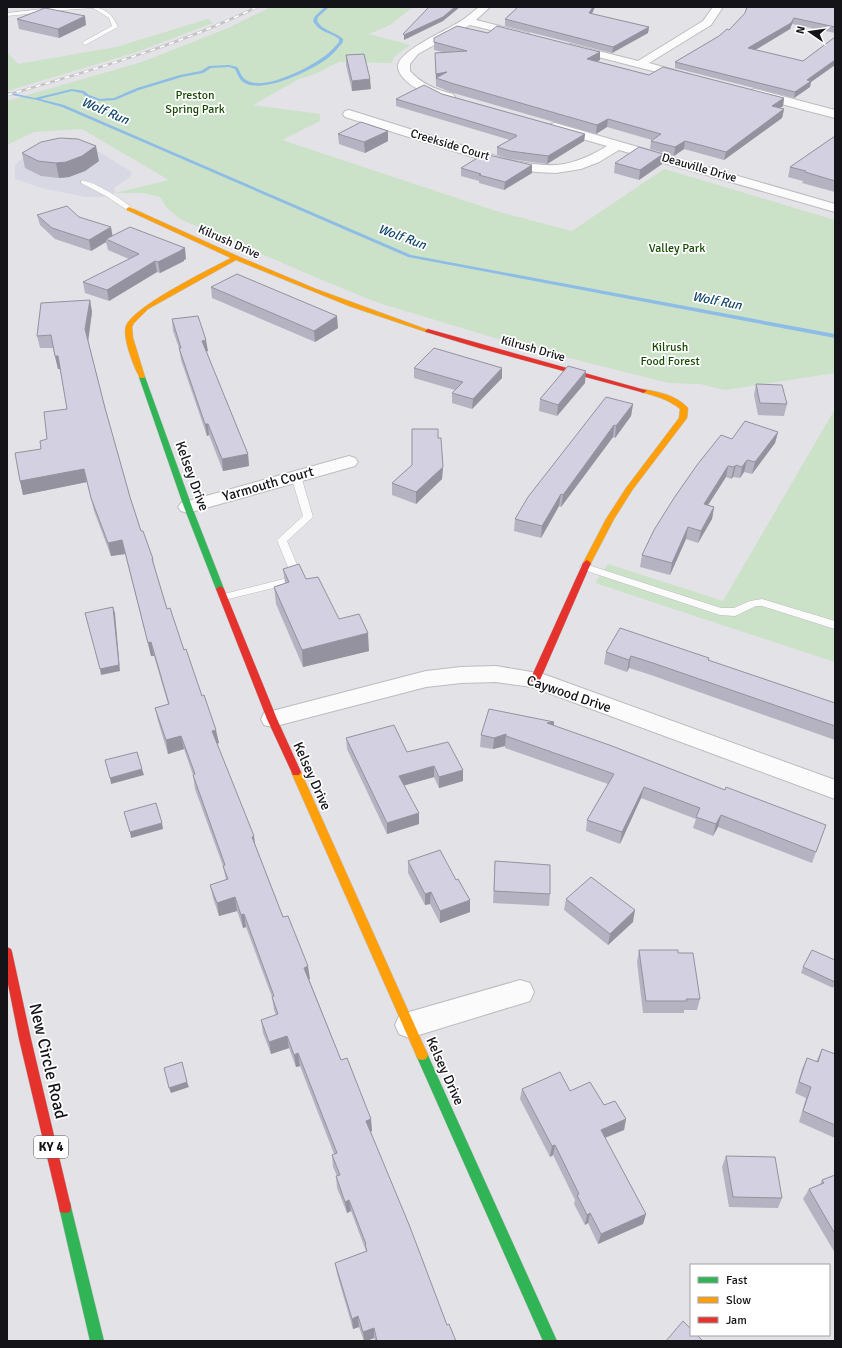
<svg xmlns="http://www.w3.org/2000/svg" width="842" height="1348" viewBox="0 0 842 1348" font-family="Signika,sans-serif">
	<rect width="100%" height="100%" fill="#e2e2e7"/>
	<path fill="#d8d7e4" d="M 94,149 L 132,172 L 130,177 L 114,188 L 115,193 L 102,197 L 87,197 L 45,189 L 15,179 L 15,165 L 28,153 Z"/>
	<path fill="#cbe1c8" d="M 271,7 L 413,7 L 390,25 L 369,34 L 410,45 L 395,56 L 391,63 L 339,62 L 315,74 L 299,79 L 253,105 L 320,114 L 320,121 L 282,140 L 499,212 L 572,231 L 664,169 L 835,220 L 835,373 L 725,390 L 700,384 L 669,383 L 518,345 L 379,303 L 334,285 L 180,219 L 167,208 L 160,197 L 143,193 L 115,193 L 169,180 L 82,129 L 34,132 L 7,145 L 7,101 L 142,62 L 226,29 Z
		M 208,19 L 213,23 L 134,53 L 7,91 L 7,52 L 18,64 L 116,47 Z
		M 835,409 L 835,662 L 595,583 L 608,564 L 723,601 Z"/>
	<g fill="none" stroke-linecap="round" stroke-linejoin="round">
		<path fill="#8dbce6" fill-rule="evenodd" d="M 325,7 L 329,7 L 318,17 L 317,21 C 323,31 334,31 343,39 L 343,42 C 338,48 334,53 328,58 C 312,70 262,95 243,82 C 239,79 237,73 235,69 L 229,67 L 211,68 L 203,73 L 182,77 L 139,90 L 115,100 L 100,101 L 87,97 L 82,93 L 72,91 L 40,99 L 64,105 L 411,255 L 835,334 L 835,338 L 408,257 L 62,107 L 37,100 L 7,94 L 7,92 L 35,98 L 72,89 L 84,91 L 89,95 L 100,99 L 114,98 L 137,88 L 180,75 L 201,71 L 209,66 L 229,65 L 237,67 C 240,71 241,77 246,80 C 264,92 311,67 326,55 C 331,51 335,47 339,42 L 339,39 C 329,31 321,34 313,21 L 315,16 Z"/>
		<defs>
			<path id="lane" d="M 59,7 C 84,7 107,0 118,27 L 85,45 L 83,44 L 83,42 L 112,26 L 109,18 L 93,8 L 64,10 L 7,16 L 8,13 Z
				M 81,181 C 91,179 125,201 133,209 L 127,210 L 106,196 L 81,183 Z
				M 296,473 L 301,476 L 313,517 L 287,541 L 303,579 L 298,582 L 224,600 L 220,599 L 219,597 L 220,595 L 292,577 L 277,540 L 303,516 L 291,476 Z
				M 585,564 L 721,608 L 734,608 L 750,601 L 762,599 L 835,621 L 835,629 L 762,606 L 756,606 L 735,616 L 720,615 L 581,569 L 580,567 Z"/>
			<path id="street" d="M 479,7 L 490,7 L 476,20 L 528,33 L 530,35 L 524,38 L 470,25 L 418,54 L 410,64 L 410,71 C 421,84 437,90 453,94 L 455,97 L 453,100 C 442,102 426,94 416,88 C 409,84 397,75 398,65 C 401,49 450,29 464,19 C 469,15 474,11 479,7 Z
				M 713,7 L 723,7 L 711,25 L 649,63 L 692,75 L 694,77 L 692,79 L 684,79 L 567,49 L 565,47 L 571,44 L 638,61 L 703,21 Z
				M 755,89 L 835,110 L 835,118 L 751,96 L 749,93 L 751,90 Z
				M 349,110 L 509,160 C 551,168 569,169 607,146 L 551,130 L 549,127 L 551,124 L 555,123 L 835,204 L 835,212 L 619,150 L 599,162 L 581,169 L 556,173 L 536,172 L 501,166 L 345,117 L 343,114 L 345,111 Z
				M 349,456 L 355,458 L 358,462 L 355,466 L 188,513 L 181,511 L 178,507 L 181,503 Z
				M 496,666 L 543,674 L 835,780 L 835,799 L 532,687 L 496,682 L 461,683 L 426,687 L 272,727 L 264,725 L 261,719 L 264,713 L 272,711 L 426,671 L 461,667 Z
				M 520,980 L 530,983 L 534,992 L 530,1001 L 409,1038 L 399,1034 L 395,1025 L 399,1016 L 409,1012 Z"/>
			<path id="fast" d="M 142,375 L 145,377 L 192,507 L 224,589 L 223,591 L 220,592 L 216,589 L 184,507 L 139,377 Z
				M 422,1050 L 426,1051 L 557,1341 L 543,1341 L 416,1055 L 418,1051 Z
				M 65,1201 L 70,1202 L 71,1207 L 104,1341 L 90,1341 L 59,1207 L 60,1202 Z"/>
			<path id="slow" d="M 129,207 L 242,258 L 316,289 L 431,331 L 426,332 L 349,306 L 236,260 L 148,309 L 134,323 L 132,327 L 133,338 L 145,377 L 144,378 L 140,378 C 134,368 122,337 126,326 C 134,306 210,269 231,258 L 127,210 L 126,209 Z
				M 643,389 C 659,392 676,395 688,408 L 687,418 L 633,489 L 614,519 L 590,565 L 584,565 L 583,563 L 606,519 L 626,488 L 679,418 L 680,409 C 668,399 655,396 641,392 L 639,391 Z
				M 296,768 L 299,769 L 301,772 L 428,1055 L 426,1059 L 422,1060 L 418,1059 L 416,1055 L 291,772 L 293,769 Z"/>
			<path id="jam" d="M 428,329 L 645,390 L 647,391 L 643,393 L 641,392 L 479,348 L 426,332 L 425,331 Z
				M 587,560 L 591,563 L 540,680 L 538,682 L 532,682 L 530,680 L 583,563 Z
				M 220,586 L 224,589 L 277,719 L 301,772 L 299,775 L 293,775 L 267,719 L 216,589 Z
				M 7,947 L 11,949 L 12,952 L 31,1039 L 71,1207 L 70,1212 L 65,1213 L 60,1212 L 59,1207 L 19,1039 L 7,979 Z"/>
		</defs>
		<use href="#lane" stroke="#bcbcbf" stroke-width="1"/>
		<use href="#street" stroke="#bcbcbf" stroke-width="2"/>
		<use href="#fast" stroke="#bcbcbf" stroke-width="1"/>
		<use href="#slow" stroke="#bcbcbf" stroke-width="1"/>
		<use href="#jam" stroke="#bcbcbf" stroke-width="1"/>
		<use href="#lane" fill="#fbfbfb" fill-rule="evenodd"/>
		<use href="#street" fill="#fbfbfb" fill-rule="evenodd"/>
		<use href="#fast" fill="#30b455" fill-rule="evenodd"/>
		<use href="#slow" fill="#ff9f0a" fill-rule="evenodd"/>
		<use href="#jam" fill="#e5322d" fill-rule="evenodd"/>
		<defs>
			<path id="rail" d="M 7,95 C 92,70 177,46 257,7"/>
		</defs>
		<use href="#rail" stroke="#c5c5c7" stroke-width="2.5"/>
		<use href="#rail" stroke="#fff" stroke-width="1.5" stroke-dasharray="5" stroke-linecap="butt"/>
	</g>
	<path fill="#b5b3c2" d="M 518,7 L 595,7 L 592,14 L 649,27 L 648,33 L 612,53 L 505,26 L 505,19 Z
		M 835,7 L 835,33 L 792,24 L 790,29 L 755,50 L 803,61 L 835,37 L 835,65 L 811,82 L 810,87 L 794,98 L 675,68 L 675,62 L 729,30 Z
		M 17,19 L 86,25 L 59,38 L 19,29 Z
		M 488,33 L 600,52 L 600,60 L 596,61 L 649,75 L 784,98 L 783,106 L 780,108 L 784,109 L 782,118 L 724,160 L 684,149 L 674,156 L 650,149 L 651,141 L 652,140 L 607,127 L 596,134 L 450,92 L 436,86 L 435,53 L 442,52 L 434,50 L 434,38 Z
		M 346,55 L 371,89 L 352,91 L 346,65 Z
		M 442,94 L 585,134 L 584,141 L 547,164 L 509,159 L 497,155 L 497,147 L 510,140 L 396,106 L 396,99 Z
		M 388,131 L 388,141 L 365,153 L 339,144 L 338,134 Z
		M 835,136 L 835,192 L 802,183 L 803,181 L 788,177 L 790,167 Z
		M 22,153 L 99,161 L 85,171 L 69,177 L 59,178 L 41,176 L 25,168 Z
		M 663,154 L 662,164 L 639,180 L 614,173 L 615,163 Z
		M 532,165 L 532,173 L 504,190 L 479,183 L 479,181 L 461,176 L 461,168 Z
		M 37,215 L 79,217 L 113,236 L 186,259 L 184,260 L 184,261 L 160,273 L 157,272 L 109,301 L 85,293 L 83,282 L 129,259 L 108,250 L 106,242 L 91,251 L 55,239 L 40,225 Z
		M 211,287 L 338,328 L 315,342 L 212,298 Z
		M 90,300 L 92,312 L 88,341 L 105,408 L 130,497 L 141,531 L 153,559 L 155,569 L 167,609 L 202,696 L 219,743 L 217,744 L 256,847 L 283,917 L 310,979 L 309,979 L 341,1060 L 372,1131 L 370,1132 L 447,1325 L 456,1341 L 375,1341 L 374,1338 L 367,1341 L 364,1341 L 359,1327 L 353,1329 L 337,1274 L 335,1263 L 366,1251 L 351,1211 L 347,1213 L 337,1188 L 336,1176 L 337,1176 L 333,1167 L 332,1155 L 334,1154 L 300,1066 L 296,1067 L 289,1048 L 271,1054 L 263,1033 L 261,1020 L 276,1015 L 274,1010 L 272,997 L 246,927 L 243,928 L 237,911 L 219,916 L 213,898 L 210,885 L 226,880 L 223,866 L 195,789 L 193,775 L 184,749 L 168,754 L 158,721 L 155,708 L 168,704 L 154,656 L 151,656 L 125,554 L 111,556 L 94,511 L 87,482 L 23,495 L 20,481 L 67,409 L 60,369 L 58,369 L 53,348 L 40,348 L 37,336 Z
		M 172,319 L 208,351 L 206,352 L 248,454 L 249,466 L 223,471 L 209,435 L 207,436 L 181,360 L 179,348 L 173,331 Z
		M 414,368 L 502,378 L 472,409 L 452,403 L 452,393 L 455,390 L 414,378 Z
		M 585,383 L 557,416 L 539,411 L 540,399 Z
		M 756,384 L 787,404 L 784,416 L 758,415 L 754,395 Z
		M 633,404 L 631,416 L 615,438 L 613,437 L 561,507 L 559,506 L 541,538 L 514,531 L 515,519 Z
		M 778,432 L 775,443 L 752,474 L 744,472 L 740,478 L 733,477 L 731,479 L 726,477 L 708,505 L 714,507 L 712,519 L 698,543 L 686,539 L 670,575 L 640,567 L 642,555 L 732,439 Z
		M 438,438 L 443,467 L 442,479 L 416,504 L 392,495 L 392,483 L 412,465 Z
		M 283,569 L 306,579 L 339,619 L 369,651 L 303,667 L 276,604 L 274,587 L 285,583 Z
		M 606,652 L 709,658 L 708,661 L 835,703 L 835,740 L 651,675 L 629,668 L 627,672 L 604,664 Z
		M 554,722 L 554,726 L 725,790 L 826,825 L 812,863 L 718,827 L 713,836 L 693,828 L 696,819 L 641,798 L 620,844 L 586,831 L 587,820 L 608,784 L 505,748 L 505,746 L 493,749 L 480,747 L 481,735 Z
		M 346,738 L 407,752 L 463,781 L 439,788 L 434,777 L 404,785 L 419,824 L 387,834 L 347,749 Z
		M 408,861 L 470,912 L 440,923 L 430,904 L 425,905 L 408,873 Z
		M 495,861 L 550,894 L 549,906 L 493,903 Z
		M 566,899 L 633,922 L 608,945 L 564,910 Z
		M 639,950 L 678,953 L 700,999 L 697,1010 L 684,1010 L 684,1013 L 643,1013 L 637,962 Z
		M 835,960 L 835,984 L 833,988 L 801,973 L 803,967 Z
		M 822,1049 L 835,1054 L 835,1138 L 799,1122 L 806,1098 L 795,1093 L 802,1069 L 807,1058 L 816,1062 Z
		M 522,1089 L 570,1091 L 604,1105 L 626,1119 L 624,1130 L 605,1138 L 646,1214 L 643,1224 L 598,1244 L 588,1223 L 585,1225 L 574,1204 L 575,1200 L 553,1155 L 550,1157 L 520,1099 Z
		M 726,1156 L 782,1198 L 778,1208 L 729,1207 L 722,1167 Z
		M 835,1175 L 835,1253 L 803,1199 L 809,1189 L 820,1184 L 822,1180 Z"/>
	<path fill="#93929e" d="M 455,7 L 460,7 L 443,21 L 404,40 L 404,35 Z
		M 593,7 L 595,7 L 589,19 L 589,13 Z
		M 85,16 L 86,25 L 59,38 L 58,29 Z
		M 794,18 L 792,24 L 790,29 L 747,55 L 748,48 Z
		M 649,27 L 648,33 L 612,53 L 613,47 Z
		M 600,52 L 600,60 L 586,67 L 587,59 Z
		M 835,60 L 835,65 L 811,82 L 810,87 L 794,98 L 795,92 L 807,80 Z
		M 447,72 L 436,78 L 436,82 L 436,74 Z
		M 370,79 L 371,89 L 352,91 L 352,81 Z
		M 784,98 L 783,106 L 771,114 L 772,106 Z
		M 784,109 L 782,118 L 724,160 L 726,152 Z
		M 608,119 L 607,127 L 596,134 L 597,125 Z
		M 388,131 L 388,141 L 365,153 L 364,142 Z
		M 585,134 L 584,141 L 547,164 L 548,156 Z
		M 685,141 L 684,149 L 674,156 L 675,147 Z
		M 96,146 L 99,161 L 85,171 L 69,177 L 59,178 L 56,163 Z
		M 663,154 L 662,164 L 639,180 L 640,170 Z
		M 532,165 L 532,173 L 504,190 L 505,182 Z
		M 111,227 L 113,238 L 106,239 L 106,242 L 91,251 L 89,240 Z
		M 185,248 L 186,259 L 184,260 L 184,261 L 160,273 L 158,262 Z
		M 155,261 L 157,272 L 109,301 L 107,290 Z
		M 90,300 L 92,312 L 88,342 L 85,329 Z
		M 337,316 L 338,328 L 315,342 L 314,331 Z
		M 206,340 L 208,351 L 203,352 L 202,341 Z
		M 55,356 L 58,356 L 61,369 L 58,369 Z
		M 502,368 L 502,378 L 472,409 L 473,399 Z
		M 586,371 L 585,383 L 557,416 L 558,405 Z
		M 633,404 L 631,416 L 615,438 L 616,426 Z
		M 205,424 L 208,424 L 209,435 L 207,436 Z
		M 614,425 L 613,437 L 561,507 L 563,495 Z
		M 778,432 L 775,443 L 752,474 L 755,462 Z
		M 248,454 L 249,466 L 223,471 L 222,459 Z
		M 747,460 L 744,472 L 740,478 L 742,467 Z
		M 736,465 L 733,477 L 731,479 L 734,467 Z
		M 728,466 L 726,477 L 701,516 L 704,504 Z
		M 443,467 L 442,479 L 416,504 L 416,492 Z
		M 84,469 L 87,482 L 23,495 L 20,481 Z
		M 561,494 L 559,506 L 541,538 L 542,526 Z
		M 714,507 L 712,519 L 698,543 L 701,531 Z
		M 688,527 L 686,539 L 670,575 L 672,563 Z
		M 122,540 L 125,554 L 111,556 L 108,543 Z
		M 113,607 L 115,613 L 120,671 L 101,675 L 100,669 Z
		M 368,633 L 369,651 L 303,667 L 302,650 Z
		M 151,642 L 154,656 L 151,656 L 148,643 Z
		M 631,656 L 629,668 L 627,672 L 629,660 Z
		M 554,722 L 553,733 L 547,723 Z
		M 216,730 L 219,743 L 214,744 L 212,731 Z
		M 506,734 L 505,746 L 493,749 L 494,738 Z
		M 181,736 L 184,749 L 168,754 L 166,740 Z
		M 434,766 L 434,777 L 399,787 L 399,776 Z
		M 142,769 L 144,775 L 111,784 L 110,778 Z
		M 463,770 L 463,781 L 439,788 L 439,777 Z
		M 644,787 L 641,798 L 620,844 L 622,832 Z
		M 419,813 L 419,824 L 387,834 L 387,823 Z
		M 721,815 L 718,827 L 713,836 L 716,824 Z
		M 162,823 L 163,829 L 131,838 L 130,832 Z
		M 254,836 L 256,850 L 252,837 Z
		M 431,892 L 430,904 L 425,905 L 425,894 Z
		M 235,897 L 237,911 L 219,916 L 217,903 Z
		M 470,900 L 470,912 L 440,923 L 440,911 Z
		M 635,910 L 633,922 L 608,945 L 610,934 Z
		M 244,914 L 246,927 L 243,928 L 241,915 Z
		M 308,966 L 310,979 L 306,981 L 304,968 Z
		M 287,1036 L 289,1048 L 271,1054 L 269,1042 Z
		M 298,1053 L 300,1066 L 296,1067 L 294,1055 Z
		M 187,1082 L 189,1087 L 171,1093 L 169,1088 Z
		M 371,1119 L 372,1131 L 367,1133 L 366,1121 Z
		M 626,1119 L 624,1130 L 599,1140 L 601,1130 Z
		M 555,1145 L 553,1155 L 550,1157 L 552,1146 Z
		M 349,1200 L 351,1211 L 347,1213 L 345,1202 Z
		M 590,1213 L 588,1223 L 585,1225 L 587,1215 Z
		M 646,1214 L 643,1224 L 598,1244 L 601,1234 Z
		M 358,1316 L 359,1327 L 353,1329 L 352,1319 Z
		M 374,1328 L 374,1338 L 367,1341 L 364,1341 L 363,1332 Z"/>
	<path fill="#d2d0e1" stroke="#93929e" d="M 429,7 L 455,7 L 443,17 L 404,35 L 403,34 Z
		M 518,7 L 593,7 L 589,13 L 649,27 L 613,47 L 505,19 Z
		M 747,7 L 835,7 L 835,27 L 794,18 L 791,23 L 748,48 L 803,61 L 835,37 L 835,60 L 807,80 L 811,81 L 795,92 L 675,62 L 719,36 L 727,29 L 729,30 L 745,13 Z
		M 45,8 L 85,16 L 58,29 L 17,19 Z
		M 457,26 L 488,33 L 497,26 L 600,52 L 587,59 L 649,75 L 663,67 L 784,98 L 772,106 L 784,109 L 726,152 L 685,141 L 675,147 L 651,141 L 661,134 L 608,119 L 597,125 L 451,83 L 436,78 L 447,72 L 436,74 L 435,53 L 467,51 L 434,42 L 434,38 Z
		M 364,54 L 370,79 L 352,81 L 346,55 Z
		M 424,85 L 442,94 L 585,134 L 548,156 L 510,151 L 497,147 L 517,136 L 516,135 L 396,99 Z
		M 361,122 L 388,131 L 364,142 L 338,134 Z
		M 835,136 L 835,181 L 805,172 L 806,171 L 790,167 Z
		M 60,138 L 78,139 L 96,146 L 82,156 L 66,162 L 56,163 L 38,161 L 22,153 L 41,142 Z
		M 639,147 L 663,154 L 640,170 L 615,163 Z
		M 484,154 L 532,165 L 505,182 L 479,175 L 481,174 L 461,168 Z
		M 67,206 L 79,217 L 111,227 L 89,240 L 52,228 L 37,215 Z
		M 130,227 L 185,248 L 181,250 L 182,250 L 158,262 L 155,261 L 107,290 L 83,282 L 139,254 L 106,239 Z
		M 237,274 L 337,316 L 314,331 L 211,287 Z
		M 90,300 L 85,329 L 105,408 L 130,497 L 141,531 L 143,531 L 153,559 L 152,559 L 167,609 L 170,608 L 184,650 L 186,649 L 202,696 L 204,695 L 216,730 L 212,731 L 254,836 L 252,837 L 283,917 L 288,916 L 308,966 L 304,968 L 341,1060 L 347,1058 L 371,1119 L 366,1121 L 410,1227 L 447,1325 L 449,1324 L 456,1341 L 377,1341 L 374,1328 L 363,1332 L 358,1316 L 352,1319 L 335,1263 L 367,1251 L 365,1245 L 366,1244 L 349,1200 L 345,1202 L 336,1176 L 340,1175 L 332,1155 L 337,1153 L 298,1053 L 294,1055 L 287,1036 L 269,1042 L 261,1020 L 278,1014 L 272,997 L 274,996 L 244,914 L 241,915 L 235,897 L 217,903 L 210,885 L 228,879 L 223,866 L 225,865 L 193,775 L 195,774 L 181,736 L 166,740 L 155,708 L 169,704 L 151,642 L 148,643 L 122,540 L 108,543 L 91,498 L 84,469 L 20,481 L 15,453 L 41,449 L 40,441 L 47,439 L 44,412 L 67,409 L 58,356 L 55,356 L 51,335 L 37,336 L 41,303 Z
		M 198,316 L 206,340 L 202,341 L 248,454 L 222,459 L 208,424 L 205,424 L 179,348 L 181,348 L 172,319 Z
		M 434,348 L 502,368 L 473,399 L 452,393 L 463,382 L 414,368 Z
		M 568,366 L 586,371 L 558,405 L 540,399 Z
		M 756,384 L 782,385 L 787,404 L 760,403 Z
		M 606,397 L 633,404 L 616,426 L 614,425 L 563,495 L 561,494 L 542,526 L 515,519 L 528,497 Z
		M 745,421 L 778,432 L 755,462 L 747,460 L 742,467 L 736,465 L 734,467 L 728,466 L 704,504 L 714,507 L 701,531 L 688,527 L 672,563 L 642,555 L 654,530 L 674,498 L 697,465 L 721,435 L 732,439 Z
		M 412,429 L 438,429 L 438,438 L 441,438 L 443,467 L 416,492 L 392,483 L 412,465 Z
		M 299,564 L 306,579 L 318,577 L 339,619 L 359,614 L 368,633 L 302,650 L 274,587 L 289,582 L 283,569 Z
		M 113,607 L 119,665 L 100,669 L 85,613 Z
		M 620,628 L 709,658 L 708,660 L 835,703 L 835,726 L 653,663 L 631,656 L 629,660 L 606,652 Z
		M 489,709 L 554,722 L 547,723 L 612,746 L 725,790 L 726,787 L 826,825 L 816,852 L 721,815 L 716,824 L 696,817 L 700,808 L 644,787 L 622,832 L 587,820 L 614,774 L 506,736 L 506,734 L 494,738 L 481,735 Z
		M 394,725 L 407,752 L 448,742 L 463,770 L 439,777 L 434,766 L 399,776 L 419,813 L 387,823 L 346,738 Z
		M 137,752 L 142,769 L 110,778 L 105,760 Z
		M 156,803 L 162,823 L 130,832 L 124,812 Z
		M 440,850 L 456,880 L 458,879 L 470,900 L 440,911 L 431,892 L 425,894 L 408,861 Z
		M 495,861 L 550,865 L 550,894 L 494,891 Z
		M 591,877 L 635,910 L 610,934 L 566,899 Z
		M 639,950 L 678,950 L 678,953 L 693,953 L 700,999 L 686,999 L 687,1001 L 646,1001 Z
		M 812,950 L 835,960 L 835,982 L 803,967 Z
		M 822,1049 L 835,1054 L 835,1125 L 803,1111 L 811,1087 L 799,1082 L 807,1058 L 818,1062 Z
		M 182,1062 L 187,1082 L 169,1088 L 164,1068 Z
		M 560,1072 L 570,1091 L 590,1082 L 604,1105 L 615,1101 L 626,1119 L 601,1130 L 646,1214 L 601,1234 L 590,1213 L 587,1215 L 577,1195 L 579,1194 L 555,1145 L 552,1146 L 522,1089 Z
		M 726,1156 L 775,1157 L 782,1198 L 733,1197 Z
		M 835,1175 L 835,1234 L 809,1189 L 824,1183 L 822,1180 Z
		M 683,1321 L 691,1329 L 691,1335 L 697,1335 L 703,1341 L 666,1341 Z"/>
	<g text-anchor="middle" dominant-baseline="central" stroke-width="3.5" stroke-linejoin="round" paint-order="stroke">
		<g font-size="12" fill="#174a04" stroke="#fff">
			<text x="195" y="95">Preston<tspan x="195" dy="14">Spring Park</tspan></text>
			<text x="677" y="248">Valley Park</text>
			<text x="670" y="347">Kilrush<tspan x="670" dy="14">Food Forest</tspan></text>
		</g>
		<g font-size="12" fill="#141317" stroke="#fff">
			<text transform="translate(450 145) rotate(17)">Creekside Court</text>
			<text transform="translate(699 168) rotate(16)">Deauville Drive</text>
			<text transform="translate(229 242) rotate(24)">Kilrush Drive</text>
			<text transform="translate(533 349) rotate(16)">Kilrush Drive</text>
		</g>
		<g font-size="13" font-style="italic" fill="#14466c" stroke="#fff">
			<text transform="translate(105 111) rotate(23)">Wolf Run</text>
			<text transform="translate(402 237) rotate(20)">Wolf Run</text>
			<text transform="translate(717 301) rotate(11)">Wolf Run</text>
		</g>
		<rect fill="#fff" stroke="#5a5a5d" stroke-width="1" x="34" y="1136" width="34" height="22" rx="3"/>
		<g font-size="13" font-weight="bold" fill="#141317">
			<text x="51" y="1147">KY 4</text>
		</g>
		<g font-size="14" fill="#141317" stroke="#fff">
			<text transform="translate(192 476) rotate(70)">Kelsey Drive</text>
			<text transform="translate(268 484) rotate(-16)">Yarmouth Court</text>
			<text transform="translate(569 694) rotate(19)">Caywood Drive</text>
			<text transform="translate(312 776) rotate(66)">Kelsey Drive</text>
			<text transform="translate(445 1071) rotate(66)">Kelsey Drive</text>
		</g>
		<g font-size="17" fill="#141317" stroke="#fff">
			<text transform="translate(48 1061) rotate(77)">New Circle Road</text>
		</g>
	</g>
	<rect width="842" height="1348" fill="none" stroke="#141317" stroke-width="16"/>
	<rect x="690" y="1264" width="140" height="72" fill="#ffffff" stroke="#a1a1a2"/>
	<rect x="698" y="1277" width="20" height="6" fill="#30b455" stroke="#a1a1a2"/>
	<text x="726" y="1284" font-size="12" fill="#141317">Fast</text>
	<rect x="698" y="1297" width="20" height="6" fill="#ff9f0a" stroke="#a1a1a2"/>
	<text x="726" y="1304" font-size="12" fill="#141317">Slow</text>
	<rect x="698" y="1317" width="20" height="6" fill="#e5322d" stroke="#a1a1a2"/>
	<text x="726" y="1324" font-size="12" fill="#141317">Jam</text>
	<g transform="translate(810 32) rotate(283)" stroke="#ffffff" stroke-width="3" paint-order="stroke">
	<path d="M0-3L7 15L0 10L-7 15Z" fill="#141317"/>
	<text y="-6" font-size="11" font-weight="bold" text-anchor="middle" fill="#141317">N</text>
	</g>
</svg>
